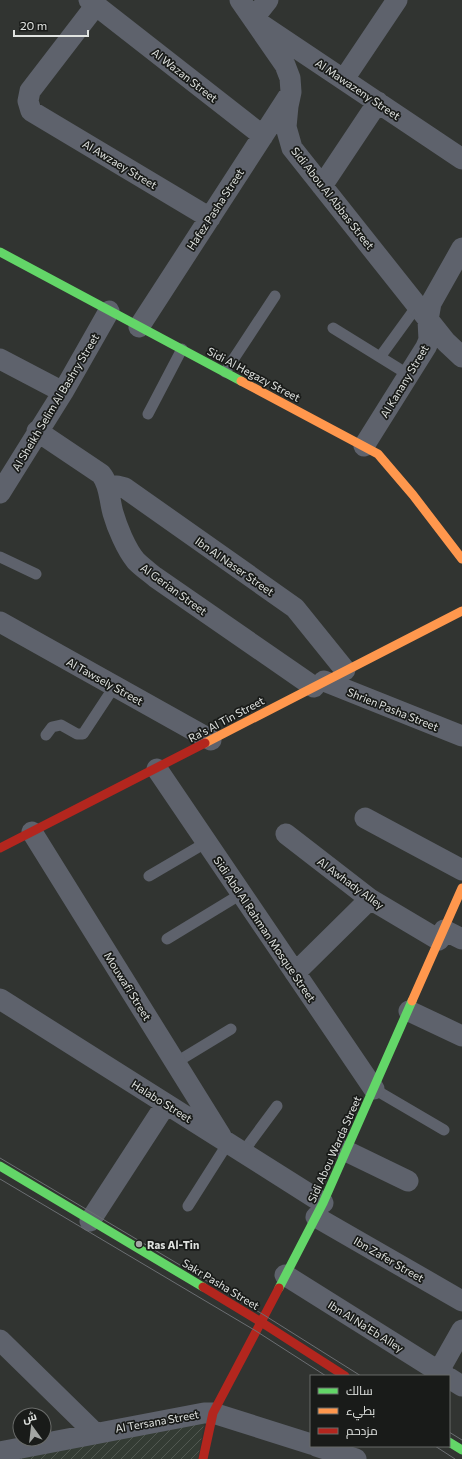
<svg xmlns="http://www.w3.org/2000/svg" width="462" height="1459" viewBox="0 0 462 1459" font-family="Commissioner,Cairo,sans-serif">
	<defs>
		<pattern id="industrial-furrows" width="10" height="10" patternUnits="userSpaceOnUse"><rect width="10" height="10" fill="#343c34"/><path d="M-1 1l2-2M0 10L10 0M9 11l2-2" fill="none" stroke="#515851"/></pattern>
	</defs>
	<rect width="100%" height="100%" fill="#313431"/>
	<path fill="url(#industrial-furrows)" d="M 205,1417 L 198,1459 L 0,1459 Z"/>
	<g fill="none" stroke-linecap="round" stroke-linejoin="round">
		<path stroke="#5e626c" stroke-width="11" d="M 333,328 L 409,375
			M 380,357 L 417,306
			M 225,372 L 275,296
			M 148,414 L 182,349
			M 0,557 L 36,574
			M 46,735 L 52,727 L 61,725 L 77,734 L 83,734 L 114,687
			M 149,876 L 207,842
			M 167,939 L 241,894
			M 175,1063 L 231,1029
			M 374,1089 L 444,1130
			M 243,1152 L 277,1106
			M 188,1206 L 228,1143"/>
		<path stroke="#5e626c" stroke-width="21" d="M 89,0 L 263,136
			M 240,0 L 285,65 L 290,78 L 291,92 L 288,106 L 286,127 L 292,148 L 446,342 L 462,357
			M 268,0 L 253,19 L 462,159
			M 96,5 L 30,91 L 28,101 L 31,111 L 210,218
			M 344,79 L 397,0
			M 322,186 L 378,102
			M 139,327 L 288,97
			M 0,359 L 63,392
			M 37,431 L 101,474 C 110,485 109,499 113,513 C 117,527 126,549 136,561 C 142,567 149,572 155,577 L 314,687
			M 364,446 L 426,347 L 429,340 L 428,320 L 431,303 L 462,248
			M 108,486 L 117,486 L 125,488 L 295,608 L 345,670
			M 0,493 L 63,392 L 109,311
			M 0,622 L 211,740
			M 324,681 L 462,736
			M 157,769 L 374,1089
			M 365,818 L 462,870
			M 32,832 L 221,1136
			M 286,834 L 370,899 L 439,940
			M 444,930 L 462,939
			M 295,973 L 370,899
			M 0,999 L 323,1203
			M 409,1011 L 462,1036
			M 346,1151 L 408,1181
			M 316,1217 L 462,1301
			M 90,1221 L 166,1104
			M 285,1275 L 446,1376
			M 0,1340 L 95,1433
			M 436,1376 L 462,1330
			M 449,1378 L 462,1386
			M 316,1446 L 356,1459
			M 0,1452 L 204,1413 L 213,1413 L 311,1444"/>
		<path stroke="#63d668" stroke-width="9" d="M 0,252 L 241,381
			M 0,1166 L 203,1287
			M 279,1288 L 323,1203 L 412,1001
			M 449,1442 L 462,1450"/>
		<path stroke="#ff974d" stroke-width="9" d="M 241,381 L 378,454 L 413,495 L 462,559
			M 205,743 L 462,611
			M 412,1001 L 462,888"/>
		<path stroke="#b3261e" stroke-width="9" d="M 0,848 L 205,743
			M 203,1287 L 261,1322 L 345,1376
			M 203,1459 L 213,1413 L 279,1288"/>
		<path stroke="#6b6e72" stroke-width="1" d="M 0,1158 L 264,1315 L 361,1376
			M 0,1179 L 256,1331 L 326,1376
			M 449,1432 L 462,1440
			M 435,1446 L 455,1459"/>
	</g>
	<circle fill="#a3a6a3" stroke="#191b19" stroke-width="1.5" cx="139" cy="1244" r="4"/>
	<g text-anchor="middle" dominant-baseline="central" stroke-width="3.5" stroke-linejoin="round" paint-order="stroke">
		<g font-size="11" fill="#e0e3e0" stroke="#191b19">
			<text transform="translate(185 75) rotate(38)">Al Wazan Street</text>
			<text transform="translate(358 89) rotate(34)">Al Mawazeny Street</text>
			<text transform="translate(120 164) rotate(31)">Al Awzaey Street</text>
			<text transform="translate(333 198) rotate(52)">Sidi Abou Al Abbas Street</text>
			<text transform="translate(215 209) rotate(-57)">Hafez Pasha Street</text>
			<text transform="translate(254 374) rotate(28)">Sidi Al Hegazy Street</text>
			<text transform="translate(404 381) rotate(-59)">Al Kanany Street</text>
			<text transform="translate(55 402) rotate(-59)">Al Sheikh Selim Al Bashry Street</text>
			<text transform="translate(235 566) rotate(35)">Ibn Al Naser Street</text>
			<text transform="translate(174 589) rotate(36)">Al Gerian Street</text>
			<text transform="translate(105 681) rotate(29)">Al Tawsely Street</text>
			<text transform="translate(393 709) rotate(22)">Shrien Pasha Street</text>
			<text transform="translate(226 719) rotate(-28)">Ra's Al Tin Street</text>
			<text transform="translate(351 883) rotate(36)">Al Awhady Alley</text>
			<text transform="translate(265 929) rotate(56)">Sidi Abd Al Rahman Mosque Street</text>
			<text transform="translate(128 986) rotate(58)">Mouwafi Street</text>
			<text transform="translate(162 1101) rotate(32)">Halabo Street</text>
			<text transform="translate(334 1149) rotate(-66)">Sidi Abou Warda Street</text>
			<text transform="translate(389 1259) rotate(30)">Ibn Zafer Street</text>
			<text transform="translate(221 1284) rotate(31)">Sakr Pasha Street</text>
			<text transform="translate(366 1326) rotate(32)">Ibn Al Na'Eb Alley</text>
			<text transform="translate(157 1421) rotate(-10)">Al Tersana Street</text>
		</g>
		<g font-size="11" font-weight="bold" fill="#e0e3e0" stroke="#191b19" text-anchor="start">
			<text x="147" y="1244">Ras Al-Tin</text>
		</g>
	</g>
	<rect x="310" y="1375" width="140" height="72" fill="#191b19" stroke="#696b69"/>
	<rect x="318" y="1388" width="20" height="6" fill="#63d668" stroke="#696b69"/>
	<text x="346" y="1395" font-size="12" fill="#e0e3e0">سالك</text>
	<rect x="318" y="1408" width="20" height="6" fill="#ff974d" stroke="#696b69"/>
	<text x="346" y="1415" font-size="12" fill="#e0e3e0">بطيء</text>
	<rect x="318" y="1428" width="20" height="6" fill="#b3261e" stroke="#696b69"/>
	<text x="346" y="1435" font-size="12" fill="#e0e3e0">مزدحم</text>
	<g transform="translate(32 1427) rotate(345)"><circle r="19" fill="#191b19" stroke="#696b69"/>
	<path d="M0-3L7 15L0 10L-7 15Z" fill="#a3a6a3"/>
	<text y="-6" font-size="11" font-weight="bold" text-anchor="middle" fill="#e0e3e0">ش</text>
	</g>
	<path d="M14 30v6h74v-6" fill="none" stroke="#e0e3e0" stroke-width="2"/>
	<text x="20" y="30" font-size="12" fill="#e0e3e0" stroke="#191b19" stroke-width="3" paint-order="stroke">20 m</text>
</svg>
